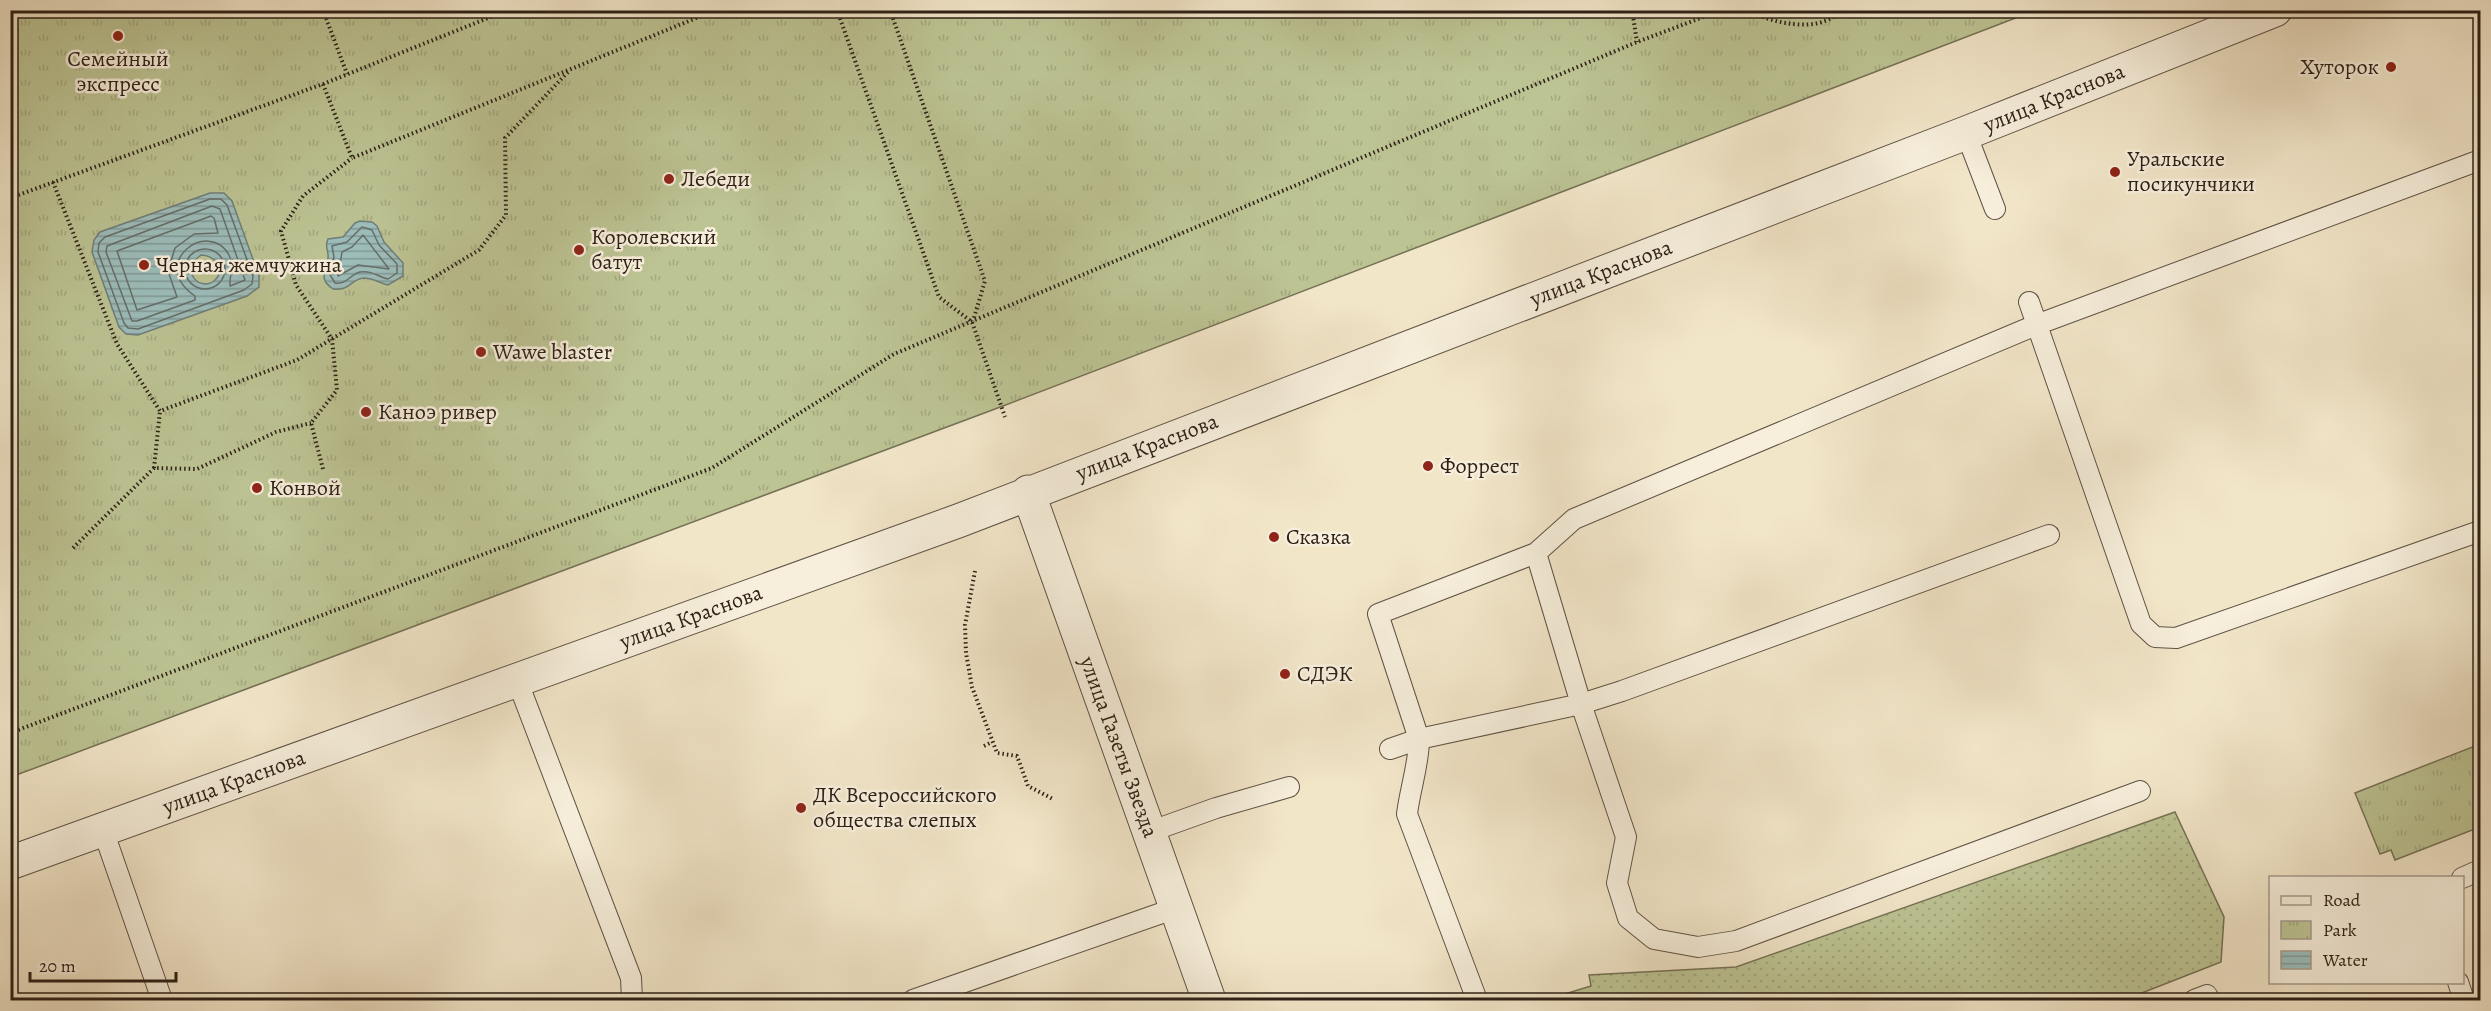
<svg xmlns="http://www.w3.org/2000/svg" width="2491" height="1011" viewBox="0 0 2491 1011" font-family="Alegreya,serif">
	<defs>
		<pattern id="grass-dots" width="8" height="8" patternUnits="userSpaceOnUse" patternTransform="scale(1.5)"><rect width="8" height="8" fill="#bdc494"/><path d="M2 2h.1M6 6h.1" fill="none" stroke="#a3a87f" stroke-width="1.8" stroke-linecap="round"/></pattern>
		<pattern id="park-tufts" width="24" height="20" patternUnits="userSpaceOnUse" patternTransform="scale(1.5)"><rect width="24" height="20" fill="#bdc494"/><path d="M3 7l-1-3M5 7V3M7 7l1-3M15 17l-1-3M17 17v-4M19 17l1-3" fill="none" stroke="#a3a87f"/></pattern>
		<pattern id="water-rules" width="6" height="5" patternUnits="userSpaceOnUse" patternTransform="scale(1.5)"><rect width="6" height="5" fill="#9dbebc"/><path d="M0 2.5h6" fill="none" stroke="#809a98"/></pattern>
	</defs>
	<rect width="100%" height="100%" fill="#f2e6c9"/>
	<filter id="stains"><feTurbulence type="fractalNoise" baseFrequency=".00333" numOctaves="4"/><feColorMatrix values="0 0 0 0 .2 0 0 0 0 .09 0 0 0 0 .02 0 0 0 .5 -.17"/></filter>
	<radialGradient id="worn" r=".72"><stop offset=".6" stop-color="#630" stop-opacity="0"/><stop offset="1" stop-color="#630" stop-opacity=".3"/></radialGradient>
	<path fill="url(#grass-dots)" stroke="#757256" stroke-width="1.5" d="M 2175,812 L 2224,917 L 2221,962 L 2124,1000 L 1545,1000 L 1591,986 L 1589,975 L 1736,967 Z"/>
	<path fill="url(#park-tufts)" stroke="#757256" stroke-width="1.5" d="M 11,11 L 2034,11 L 1003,406 L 11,777 Z
		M 2480,744 L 2480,827 L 2395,860 L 2391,850 L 2380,854 L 2355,793 Z"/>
	<path fill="url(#water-rules)" stroke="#707f7a" stroke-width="1.5" fill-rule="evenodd" d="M 210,193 L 224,193 L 232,201 L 259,276 L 259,287 L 247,296 L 138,335 L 126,334 L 119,327 L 92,252 L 94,240 L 100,232 ZM 201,255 C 213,255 227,268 215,280 C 201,293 178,271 201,255 Z
		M 360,221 L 372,222 L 377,226 L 384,242 L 403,263 L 403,276 L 388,285 C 380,283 373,278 364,278 C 350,279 351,291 333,289 C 318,279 326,272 328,258 C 329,250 324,247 328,239 L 343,237 L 355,223 Z"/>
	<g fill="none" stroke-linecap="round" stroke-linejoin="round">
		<path stroke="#656f6a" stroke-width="1.5" d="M 210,199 L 221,199 L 227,205 L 253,276 L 252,284 L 244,290 L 138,329 L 128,328 L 124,323 L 98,252 L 99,243 L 105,237 Z
			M 212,206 L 220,209 L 245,280 L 230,286 C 229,276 235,266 229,255 C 209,218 147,263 195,296 L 195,300 L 137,321 L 132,321 L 106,252 L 107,246 Z
			M 211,216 L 214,218 L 218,233 L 194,234 L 175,248 L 168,271 L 177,297 L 137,310 L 117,251 Z
			M 362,227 L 372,230 L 379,245 L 397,264 L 397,273 L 388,279 C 378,277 372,270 360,272 C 349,275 347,285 335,283 L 329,273 L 334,257 L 332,246 L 347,242 Z
			M 363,235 L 389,269 L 358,265 L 338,276 L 342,252 L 352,247 Z
			M185 269a20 20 0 1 1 40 0a20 20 0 1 1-40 0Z"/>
		<defs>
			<path id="lane" d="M 1966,133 L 1995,209
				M 2029,302 L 2141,624 L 2155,637 L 2176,638 L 2480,531
				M 1536,553 L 1581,704 L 1626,837 L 1617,883 L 1628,918 L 1654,939 L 1698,947 L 1736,941 L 2140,791
				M 517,680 L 631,978 L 632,1000
				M 1390,749 L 1419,739 L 1378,614 L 1536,553 L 1574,519 L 2036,325 L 2480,160
				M 103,830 L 162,1000
				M 1149,832 L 1216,808 L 1289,787
				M 2462,878 L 2480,870
				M 2458,982 L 2464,1000
				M 913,1000 L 1176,908
				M 1477,1000 L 1407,814 C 1410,789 1419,764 1419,739 L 1581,704 L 1622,691 L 2049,535
				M 2194,1000 L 2207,995 L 2209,1000"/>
			<path id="street" d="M 1028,492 L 1209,1000
				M 10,863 L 958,521 L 1966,133 L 2275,10"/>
		</defs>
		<use href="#lane" stroke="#5e5244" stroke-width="22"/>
		<use href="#street" stroke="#5e5244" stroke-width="35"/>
		<path stroke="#2d2017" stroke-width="4" stroke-dasharray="1.5 3" stroke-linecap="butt" d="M 323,10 L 347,74
			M 837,10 L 939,297 L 972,322 L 1005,417
			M 890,10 L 985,281 L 973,321
			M 1632,10 L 1637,42
			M 1746,10 C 1773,23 1818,35 1842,10
			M 323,84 L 352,158 L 716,10
			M 53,182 L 117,344 L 160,411 L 297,360 L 479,250 L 506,215 L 505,138 L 569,71
			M 10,198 L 323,84 L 508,10
			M 154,468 L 160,411
			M 323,469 L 311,423 L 337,390 L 332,339 L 296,285 L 281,231 L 303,196 L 352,158
			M 73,548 L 154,468 L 197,469 L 276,432 L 311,423
			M 975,571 L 965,625 L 966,653 L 972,687 L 997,753 L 1017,756 L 1028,786 L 1053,799
			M 10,733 L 712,468 L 894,354 L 1637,42 L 1722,10
			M 984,746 L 992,742"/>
		<use href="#lane" stroke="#f7efdc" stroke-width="20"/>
		<use href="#street" stroke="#f7efdc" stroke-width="33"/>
	</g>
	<g fill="#8f2418" stroke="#f7efdc" stroke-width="2">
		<circle cx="118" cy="36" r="6"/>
		<circle cx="2391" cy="67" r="6"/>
		<circle cx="2115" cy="172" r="6"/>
		<circle cx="669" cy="179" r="6"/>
		<circle cx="579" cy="250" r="6"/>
		<circle cx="144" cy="265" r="6"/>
		<circle cx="481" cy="352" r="6"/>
		<circle cx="366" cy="412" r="6"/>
		<circle cx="1428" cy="466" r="6"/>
		<circle cx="257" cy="488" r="6"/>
		<circle cx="1274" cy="537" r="6"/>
		<circle cx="1285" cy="674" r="6"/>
		<circle cx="801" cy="808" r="6"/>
	</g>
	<g text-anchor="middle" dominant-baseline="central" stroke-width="5" stroke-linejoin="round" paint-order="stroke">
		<g font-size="22" fill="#2d2017" stroke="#f7efdc" text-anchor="start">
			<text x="118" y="59" text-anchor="middle">Семейный<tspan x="118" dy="25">экспресс</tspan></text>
			<text x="2379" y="67" text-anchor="end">Хуторок</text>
			<text x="2127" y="159">Уральские<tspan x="2127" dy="25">посикунчики</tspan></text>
			<text x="681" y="179">Лебеди</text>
			<text x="591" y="237">Королевский<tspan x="591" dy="25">батут</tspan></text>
			<text x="156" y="265">Черная жемчужина</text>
			<text x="493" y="352">Wawe blaster</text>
			<text x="378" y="412">Каноэ ривер</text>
			<text x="1440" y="466">Форрест</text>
			<text x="269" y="488">Конвой</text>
			<text x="1286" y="537">Сказка</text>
			<text x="1297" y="674">СДЭК</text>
			<text x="813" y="795">ДК Всероссийского<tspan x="813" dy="25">общества слепых</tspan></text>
		</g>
		<g font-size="22" fill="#2d2017" stroke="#f7efdc">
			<text transform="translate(2054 98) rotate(-22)">улица Краснова</text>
			<text transform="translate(1601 273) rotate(-21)">улица Краснова</text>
			<text transform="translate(1147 447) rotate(-21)">улица Краснова</text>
			<text transform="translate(691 617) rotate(-20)">улица Краснова</text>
			<text transform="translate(1119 747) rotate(70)">улица Газеты Звезда</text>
			<text transform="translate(234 782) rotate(-20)">улица Краснова</text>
		</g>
	</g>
	<rect width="2491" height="1011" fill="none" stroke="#f2e6c9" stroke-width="36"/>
	<rect x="12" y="12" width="2467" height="987" fill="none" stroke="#2d2017" stroke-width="3"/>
	<rect x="18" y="18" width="2455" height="975" fill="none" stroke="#2d2017" stroke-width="1.5"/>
	<rect x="2269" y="876" width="195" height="108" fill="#f7efdc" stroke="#a69c8d" stroke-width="1.5"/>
	<rect x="2281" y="896" width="30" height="9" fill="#f7efdc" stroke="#a69c8d" stroke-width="1.5"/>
	<text x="2323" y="906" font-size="18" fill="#2d2017">Road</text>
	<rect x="2281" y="921" width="30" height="18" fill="url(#park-tufts)" stroke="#a69c8d" stroke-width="1.5"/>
	<text x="2323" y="936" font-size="18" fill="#2d2017">Park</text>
	<rect x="2281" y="951" width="30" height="18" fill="url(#water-rules)" stroke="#a69c8d" stroke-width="1.5"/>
	<text x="2323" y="966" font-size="18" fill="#2d2017">Water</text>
	<path d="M30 972v9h146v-9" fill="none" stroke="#2d2017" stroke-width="3"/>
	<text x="39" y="972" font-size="18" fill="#2d2017" stroke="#f7efdc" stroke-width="4.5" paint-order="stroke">20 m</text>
	<rect width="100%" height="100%" filter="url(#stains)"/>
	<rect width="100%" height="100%" fill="url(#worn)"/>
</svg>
